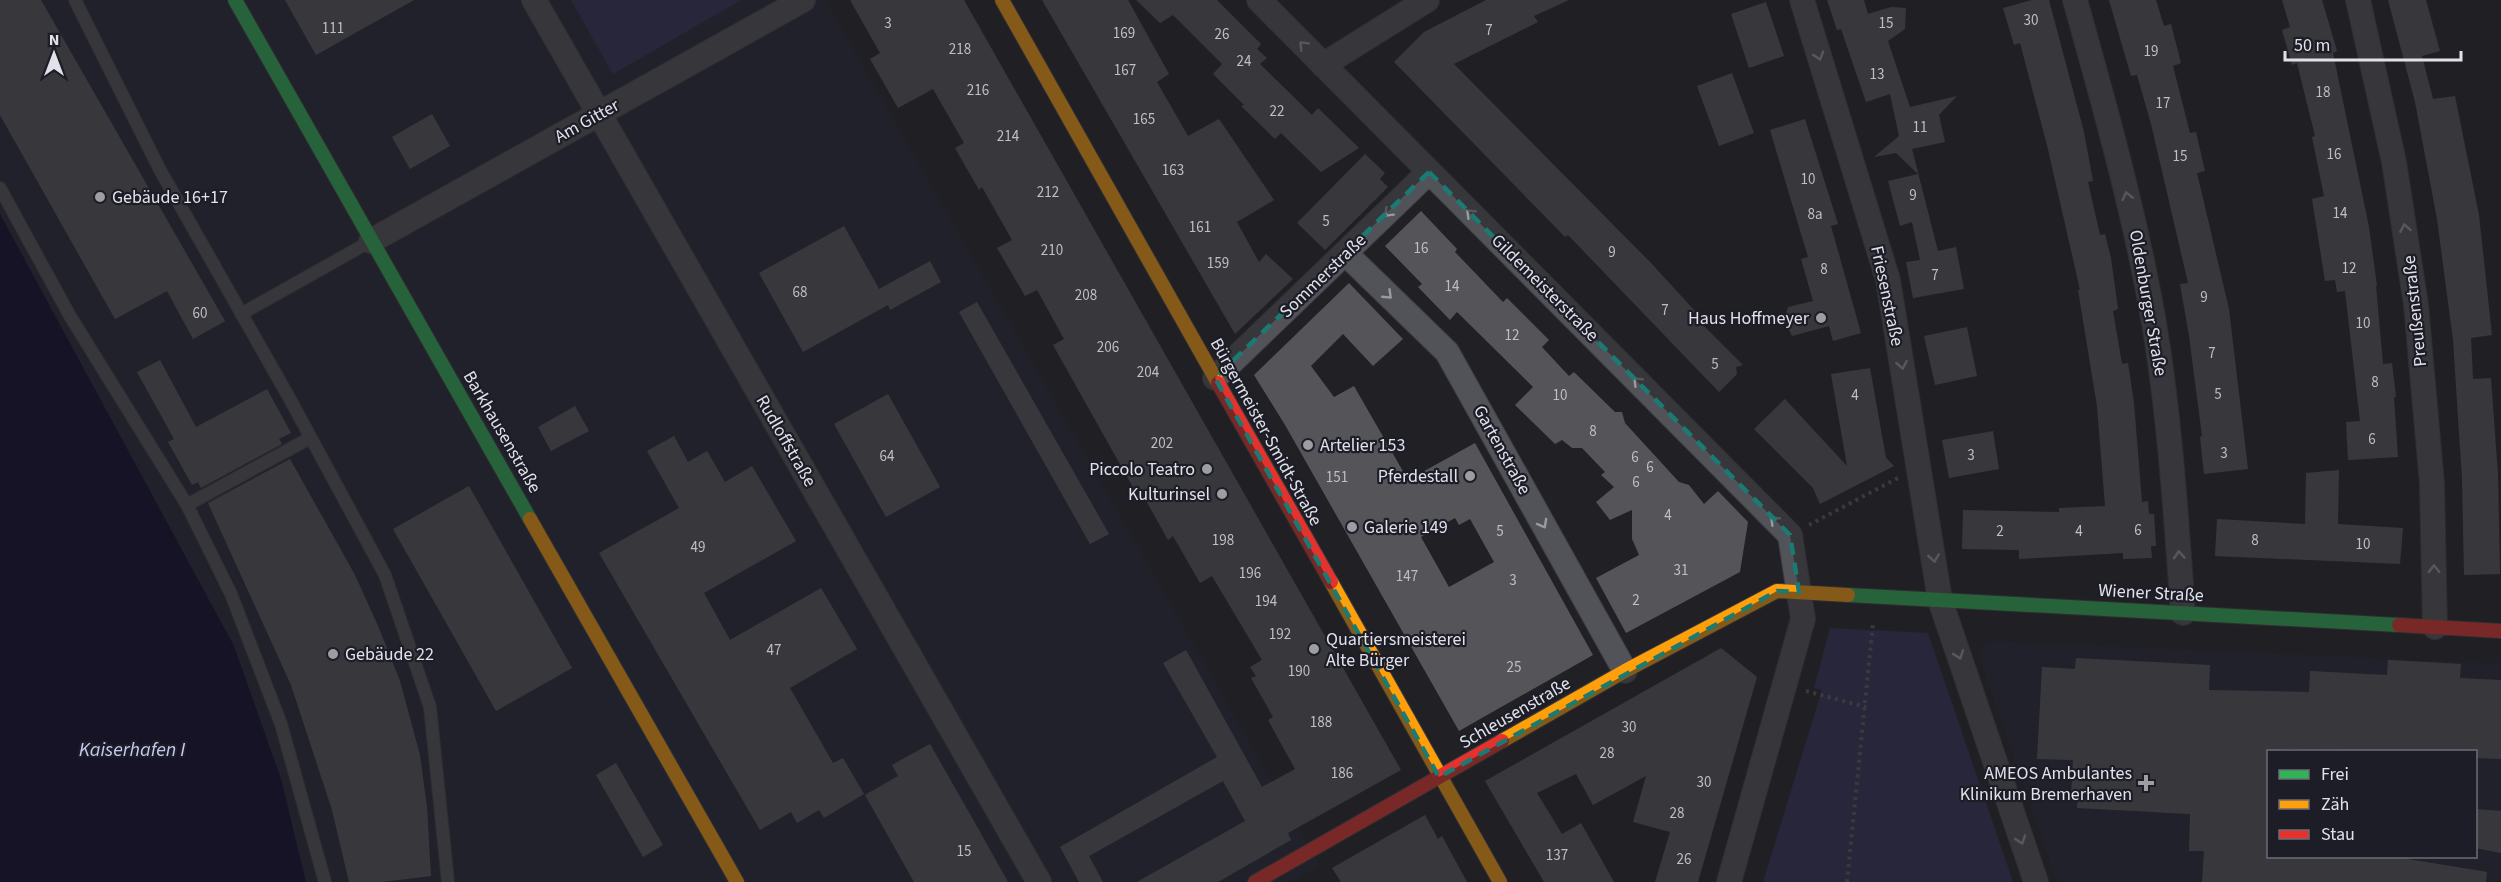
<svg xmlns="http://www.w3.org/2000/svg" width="2501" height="882" viewBox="0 0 2501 882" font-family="'Source Sans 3',sans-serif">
	<rect width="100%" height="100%" fill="#202025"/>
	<path fill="#232333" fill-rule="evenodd" d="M 0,0 L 825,0 L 1319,865 L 1290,882 L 306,882 L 281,779 L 234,646 L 0,214 Z
		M 1988,641 L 2501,664 L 2501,876 L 2497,882 L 2057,882 L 1978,652 ZM 2268,752 L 2476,752 L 2476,856 L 2268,856 Z"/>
	<path fill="#302e57" d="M 571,0 L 741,0 L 613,74 Z
		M 1830,628 L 1928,633 L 2013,882 L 1763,882 L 1822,690 L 1814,688 Z"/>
	<path fill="#0a0329" d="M 0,214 L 234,646 L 281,779 L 306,882 L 0,882 Z"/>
	<path fill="#555559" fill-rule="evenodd" d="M 0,0 L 41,0 L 225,321 L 193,339 L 167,291 L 115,319 L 0,115 Z
		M 285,0 L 414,0 L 316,55 Z
		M 850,0 L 964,0 L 1401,770 L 1288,833 L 1291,840 L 1218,882 L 1137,882 L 1245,821 L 1223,781 L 1089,856 L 1103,882 L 1079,882 L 1060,847 L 1217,757 L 1163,663 L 1186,650 L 1262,787 L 1295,769 L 1268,720 L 1273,717 L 1251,678 L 1256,676 L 1250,667 L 1262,660 L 1212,576 L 1200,583 L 1173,536 L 1168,540 L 1139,488 L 1135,491 L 1053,345 L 1064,339 L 1037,290 L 1025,296 L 997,248 L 1012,240 L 982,187 L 979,190 L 955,148 L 964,143 L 933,89 L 898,108 L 870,59 L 880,53 Z
		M 1042,0 L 1128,0 L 1169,74 L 1157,82 L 1188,136 L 1219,119 L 1274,200 L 1237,222 L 1259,262 L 1266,254 L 1293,279 L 1235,334 Z
		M 1136,0 L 1217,0 L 1261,44 L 1257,49 L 1267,58 L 1260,64 L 1312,115 L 1318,108 L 1359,148 L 1321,172 L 1281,133 L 1275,139 L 1241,106 L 1244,105 L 1213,74 L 1222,64 L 1173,15 L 1160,23 Z
		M 1486,0 L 1569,0 L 1534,16 L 1538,22 L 1454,64 L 1651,263 L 1695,311 L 1692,314 L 1743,365 L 1736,367 L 1737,374 L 1719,392 L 1568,235 L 1565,237 L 1394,62 L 1424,32 Z
		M 1827,0 L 1864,0 L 1868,14 L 1891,7 L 1906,8 L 1905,29 L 1888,41 L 1910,107 L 1957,96 L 1939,115 L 1945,142 L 1912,149 L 1938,251 L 1956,247 L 1964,289 L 1913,298 L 1906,262 L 1920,260 L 1912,222 L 1900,226 L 1888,181 L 1918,174 L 1896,153 L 1874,157 L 1899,136 L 1890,94 L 1866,102 L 1841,29 L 1837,30 Z
		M 2032,0 L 2049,0 L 2084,132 L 2093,181 L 2088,182 L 2100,235 L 2105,234 L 2111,258 L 2118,309 L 2113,311 L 2122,364 L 2128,363 L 2134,403 L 2142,502 L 2148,501 L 2149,514 L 2154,514 L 2156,546 L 2151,546 L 2152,558 L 2123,559 L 2123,553 L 2019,559 L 2019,550 L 1962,549 L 1963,510 L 2059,512 L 2059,508 L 2105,506 L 2097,406 L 2078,290 L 2080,290 L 2047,145 L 2020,43 L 2014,45 L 2003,8 Z
		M 2109,0 L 2156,0 L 2164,26 L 2171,24 L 2181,63 L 2173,66 L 2190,133 L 2196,132 L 2205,171 L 2197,173 L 2229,309 L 2248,469 L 2204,474 L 2200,437 L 2202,436 L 2189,336 L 2180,284 L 2188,283 L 2151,124 L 2137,75 L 2131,76 Z
		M 2282,0 L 2322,0 L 2337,51 L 2333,53 L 2369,227 L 2377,286 L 2376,286 L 2383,364 L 2392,363 L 2396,397 L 2394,397 L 2398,457 L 2348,460 L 2346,422 L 2360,421 L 2345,291 L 2337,292 L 2335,280 L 2325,281 L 2312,199 L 2324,196 L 2312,137 L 2315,136 L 2297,63 L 2292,65 L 2282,30 L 2290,27 Z
		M 2388,0 L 2426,0 L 2440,51 L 2422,56 L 2433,99 L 2455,96 L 2479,215 L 2492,335 L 2471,338 L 2473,379 L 2491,378 L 2498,475 L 2500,574 L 2464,575 L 2462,479 L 2453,340 L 2437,219 L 2415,102 Z
		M 1766,2 L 1784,56 L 1749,68 L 1731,14 Z
		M 1732,73 L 1754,133 L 1719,146 L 1697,86 Z
		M 432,114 L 450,146 L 410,169 L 392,137 Z
		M 1805,119 L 1838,224 L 1831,226 L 1861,333 L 1833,341 L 1829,326 L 1792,336 L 1784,320 L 1788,307 L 1813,301 L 1801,259 L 1808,257 L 1770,130 Z
		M 1365,154 L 1385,173 L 1380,179 L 1388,187 L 1325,250 L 1297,223 Z
		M 1421,211 L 1457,249 L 1455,252 L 1503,302 L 1507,298 L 1549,340 L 1542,347 L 1569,376 L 1574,372 L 1615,412 L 1622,412 L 1625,423 L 1679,482 L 1689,485 L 1704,504 L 1718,491 L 1748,522 L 1740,572 L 1626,633 L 1596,578 L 1639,555 L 1632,539 L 1632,510 L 1610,520 L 1596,502 L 1614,487 L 1601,475 L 1605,472 L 1582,448 L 1572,448 L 1562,440 L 1555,444 L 1515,405 L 1533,387 L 1457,312 L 1450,320 L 1418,287 L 1422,284 L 1385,246 Z
		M 844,226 L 879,289 L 930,261 L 941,282 L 890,310 L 888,305 L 803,352 L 759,273 Z
		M 1349,283 L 1403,339 L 1373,366 L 1343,334 L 1311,366 L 1334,397 L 1354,386 L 1408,480 L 1475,443 L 1593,655 L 1459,731 L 1285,425 L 1254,375 ZM 1455,518 L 1459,525 L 1470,519 L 1494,562 L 1449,587 L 1421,537 Z
		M 977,302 L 1109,534 L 1090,544 L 959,312 Z
		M 1967,327 L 1977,376 L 1935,385 L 1924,336 Z
		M 160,360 L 196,427 L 267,389 L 291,433 L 279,439 L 282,444 L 201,488 L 198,482 L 192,485 L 168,442 L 174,439 L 137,372 Z
		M 1870,368 L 1886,458 L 1894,466 L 1820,504 L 1813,488 L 1754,429 L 1785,399 L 1847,466 L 1831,374 Z
		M 888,394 L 940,487 L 886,517 L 834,424 Z
		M 575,406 L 589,431 L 551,451 L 538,427 Z
		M 1993,431 L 1999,469 L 1949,478 L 1942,440 Z
		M 674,436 L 688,462 L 707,451 L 725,482 L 752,466 L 796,541 L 704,593 L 730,640 L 821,588 L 857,649 L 790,688 L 833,763 L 843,758 L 864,794 L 824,818 L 819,810 L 797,823 L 791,812 L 760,830 L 599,553 L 679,508 L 647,451 Z
		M 290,459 L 355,575 L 378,626 L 400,681 L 420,755 L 427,807 L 431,876 L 382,882 L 349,882 L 332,810 L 291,685 L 208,503 Z
		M 2339,470 L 2338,524 L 2403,528 L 2400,564 L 2215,556 L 2217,519 L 2305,524 L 2306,473 Z
		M 469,486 L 572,668 L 496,711 L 393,529 Z
		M 1721,648 L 1757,677 L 1698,882 L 1655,882 L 1670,832 L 1633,822 L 1646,776 L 1593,805 L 1576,774 L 1537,793 L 1562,834 L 1581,823 L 1614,882 L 1544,882 L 1485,781 Z
		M 2076,658 L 2210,665 L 2209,690 L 2309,692 L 2310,671 L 2387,675 L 2388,660 L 2461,664 L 2460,678 L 2501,680 L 2501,759 L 2475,758 L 2475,752 L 2281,749 L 2281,752 L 2268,752 L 2268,856 L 2408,856 L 2408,859 L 2487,872 L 2486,882 L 2202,882 L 2204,851 L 2189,851 L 2190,814 L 2077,808 L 2078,796 L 2071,796 L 2073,760 L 2037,759 L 2042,667 L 2075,669 Z
		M 930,744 L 979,830 L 1008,882 L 914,882 L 865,795 L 898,776 L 892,765 Z
		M 616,763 L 663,845 L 643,857 L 596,775 Z
		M 2475,809 L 2501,811 L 2501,853 L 2475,848 Z
		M 1425,815 L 1438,839 L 1442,836 L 1467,882 L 1341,882 L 1332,868 Z"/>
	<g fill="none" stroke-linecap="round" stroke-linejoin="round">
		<defs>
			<path id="lane" d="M 75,0 L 160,170 L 291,401 L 385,575 L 430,707 L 448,882
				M 0,188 L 70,316 L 187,505 L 231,594 L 281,724 L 325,882
				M 241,314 L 371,241
				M 187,505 L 310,438"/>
			<path id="street" d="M 534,0 L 1039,882
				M 1259,0 L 1790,535 L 1803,619 L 1729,882
				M 1802,0 L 1888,280 L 1940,600 L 2036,882
				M 2075,0 C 2105,107 2135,214 2154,323 C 2170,419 2176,516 2183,613
				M 2358,0 L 2394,162 L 2416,305 L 2432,484 L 2435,627
				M 1323,65 L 1427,0
				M 371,241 L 803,0
				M 1346,254 L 1447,352 L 1625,671
				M 1215,378 L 1429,172"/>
			<path id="fast" d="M 235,0 L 530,519
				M 1848,595 L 2399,625"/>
			<path id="slow" d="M 1002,0 L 1218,383
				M 530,519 L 737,882
				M 1331,582 L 1500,882
				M 1502,741 L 1625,671 L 1777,591 L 1848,595"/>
			<path id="jam" d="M 1218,383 L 1331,582
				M 2399,625 L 2501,631
				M 1255,882 L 1502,741"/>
		</defs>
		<use href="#lane" stroke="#3d3d42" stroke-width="14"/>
		<use href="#street" stroke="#3d3d42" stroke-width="26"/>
		<use href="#fast" stroke="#3d3d42" stroke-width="16"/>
		<use href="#slow" stroke="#3d3d42" stroke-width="16"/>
		<use href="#jam" stroke="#3d3d42" stroke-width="16"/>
		<path stroke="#5a5a5d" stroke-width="4" stroke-dasharray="3 4.5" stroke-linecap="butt" d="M 1809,525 L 1898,478
			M 1806,691 L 1866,707
			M 1847,882 L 1873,623"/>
		<use href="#lane" stroke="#525358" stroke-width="12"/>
		<use href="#street" stroke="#525358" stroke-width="24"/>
		<use href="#fast" stroke="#30b455" stroke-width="14"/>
		<use href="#slow" stroke="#ff9f0a" stroke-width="14"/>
		<use href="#jam" stroke="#e5322d" stroke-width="14"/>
	</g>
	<defs><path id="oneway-chevron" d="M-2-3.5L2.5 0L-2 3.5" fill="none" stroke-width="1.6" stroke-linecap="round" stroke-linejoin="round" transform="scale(1.5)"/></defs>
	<g stroke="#9a9aa0">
		<use href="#oneway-chevron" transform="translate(1303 45) rotate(-135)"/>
		<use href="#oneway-chevron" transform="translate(1819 56) rotate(73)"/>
		<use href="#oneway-chevron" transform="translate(2127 196) rotate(-103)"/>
		<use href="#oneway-chevron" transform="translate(1388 213) rotate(135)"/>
		<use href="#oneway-chevron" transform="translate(1470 213) rotate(-135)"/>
		<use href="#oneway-chevron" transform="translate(2405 228) rotate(-100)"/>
		<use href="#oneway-chevron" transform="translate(1388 295) rotate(44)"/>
		<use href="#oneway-chevron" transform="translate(1902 365) rotate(80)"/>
		<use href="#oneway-chevron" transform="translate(1637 381) rotate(-135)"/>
		<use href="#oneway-chevron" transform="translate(1774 520) rotate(-135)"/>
		<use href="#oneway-chevron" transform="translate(1543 524) rotate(61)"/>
		<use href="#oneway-chevron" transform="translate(2179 555) rotate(-94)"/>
		<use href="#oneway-chevron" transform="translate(1934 558) rotate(81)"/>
		<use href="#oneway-chevron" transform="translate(2434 569) rotate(-91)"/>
		<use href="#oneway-chevron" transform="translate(1959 655) rotate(71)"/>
		<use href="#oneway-chevron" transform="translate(2021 840) rotate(71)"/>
	</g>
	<path d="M0 0H2501V882H0ZM 1429,172 L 1790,535 L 1799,592 L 1777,591 L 1439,777 L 1215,378 Z" fill="#202025" fill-opacity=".55" fill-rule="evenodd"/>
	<path fill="none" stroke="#1a7b74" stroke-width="4.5" stroke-dasharray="12 8" stroke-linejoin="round" d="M 1429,172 L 1790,535 L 1799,592 L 1777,591 L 1439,777 L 1215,378 Z"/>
	<g fill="#9d9ea4" stroke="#1d1d28" stroke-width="2">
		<circle cx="100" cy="197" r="6"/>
		<circle cx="1821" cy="318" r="6"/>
		<circle cx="1308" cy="445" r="6"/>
		<circle cx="1207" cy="469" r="6"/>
		<circle cx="1470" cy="476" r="6"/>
		<circle cx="1222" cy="494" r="6"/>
		<circle cx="1352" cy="527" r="6"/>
		<circle cx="1314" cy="649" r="6"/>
		<circle cx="333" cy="654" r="6"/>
		<path d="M2143 774h6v6h6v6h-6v6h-6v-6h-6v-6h6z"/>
	</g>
	<g text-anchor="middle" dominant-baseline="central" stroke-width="4.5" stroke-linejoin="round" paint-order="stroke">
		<g font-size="15" fill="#bebfc5">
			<text x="2031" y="20">30</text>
			<text x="888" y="23">3</text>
			<text x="1886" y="23">15</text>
			<text x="333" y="28">111</text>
			<text x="1489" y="30">7</text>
			<text x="1124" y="33">169</text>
			<text x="1222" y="34">26</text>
			<text x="960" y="49">218</text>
			<text x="2151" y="51">19</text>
			<text x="1244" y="61">24</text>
			<text x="1125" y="70">167</text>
			<text x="1877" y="74">13</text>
			<text x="978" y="90">216</text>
			<text x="2323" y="92">18</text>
			<text x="2163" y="103">17</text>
			<text x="1277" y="111">22</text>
			<text x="1144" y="119">165</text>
			<text x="1920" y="127">11</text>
			<text x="1008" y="136">214</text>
			<text x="2334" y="154">16</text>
			<text x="2180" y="156">15</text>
			<text x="1173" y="170">163</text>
			<text x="1808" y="179">10</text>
			<text x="1048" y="192">212</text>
			<text x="1913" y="195">9</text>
			<text x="2340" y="213">14</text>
			<text x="1815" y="214">8a</text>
			<text x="1326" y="221">5</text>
			<text x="1200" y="227">161</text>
			<text x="1421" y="248">16</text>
			<text x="1052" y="250">210</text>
			<text x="1612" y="252">9</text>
			<text x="1218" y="263">159</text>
			<text x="2349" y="268">12</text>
			<text x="1824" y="269">8</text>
			<text x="1935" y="275">7</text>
			<text x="1452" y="286">14</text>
			<text x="800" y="292">68</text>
			<text x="1086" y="295">208</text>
			<text x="2204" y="297">9</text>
			<text x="1665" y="310">7</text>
			<text x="200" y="313">60</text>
			<text x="2363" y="323">10</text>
			<text x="1512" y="335">12</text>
			<text x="1108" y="347">206</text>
			<text x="2212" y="353">7</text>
			<text x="1715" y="364">5</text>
			<text x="1148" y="372">204</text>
			<text x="2375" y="382">8</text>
			<text x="2218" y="394">5</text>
			<text x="1560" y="395">10</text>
			<text x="1855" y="395">4</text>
			<text x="1593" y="431">8</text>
			<text x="2372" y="439">6</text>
			<text x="1162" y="443">202</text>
			<text x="2224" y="453">3</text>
			<text x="1971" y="455">3</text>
			<text x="887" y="456">64</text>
			<text x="1635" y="457">6</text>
			<text x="1650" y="467">6</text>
			<text x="1337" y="477">151</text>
			<text x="1636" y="482">6</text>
			<text x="1668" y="515">4</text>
			<text x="2138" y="530">6</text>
			<text x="1500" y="531">5</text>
			<text x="2000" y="531">2</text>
			<text x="2079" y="531">4</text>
			<text x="1223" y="540">198</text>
			<text x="2255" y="540">8</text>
			<text x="2363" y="544">10</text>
			<text x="698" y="547">49</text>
			<text x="1681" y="570">31</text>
			<text x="1250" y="573">196</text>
			<text x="1407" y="576">147</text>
			<text x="1513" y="580">3</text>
			<text x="1636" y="600">2</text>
			<text x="1266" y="601">194</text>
			<text x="1280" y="634">192</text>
			<text x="774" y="650">47</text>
			<text x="1514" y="667">25</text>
			<text x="1299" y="671">190</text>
			<text x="1321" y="722">188</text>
			<text x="1629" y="727">30</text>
			<text x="1607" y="753">28</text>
			<text x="1342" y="773">186</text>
			<text x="1704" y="782">30</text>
			<text x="1677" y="813">28</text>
			<text x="964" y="851">15</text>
			<text x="1557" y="855">137</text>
			<text x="1684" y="859">26</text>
		</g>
		<g font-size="18" fill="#e1e2e9" stroke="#1d1d28">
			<text transform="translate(587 121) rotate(-29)">Am Gitter</text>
			<text transform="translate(1323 276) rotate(-44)">Sommerstraße</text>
			<text transform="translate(1545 288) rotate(45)">Gildemeisterstraße</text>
			<text transform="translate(1887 296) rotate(78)">Friesenstraße</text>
			<text transform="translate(2148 303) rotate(80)">Oldenburger Straße</text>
			<text transform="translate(2415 311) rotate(-96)">Preußenstraße</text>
			<text transform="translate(502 432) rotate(60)">Barkhausenstraße</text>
			<text transform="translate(1266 432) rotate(61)">Bürgermeister-Smidt-Straße</text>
			<text transform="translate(786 441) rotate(60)">Rudloffstraße</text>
			<text transform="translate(1502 450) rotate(61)">Gartenstraße</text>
			<text transform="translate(2151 593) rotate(3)">Wiener Straße</text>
			<text transform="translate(1515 713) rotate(-30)">Schleusenstraße</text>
		</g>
		<g font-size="18" fill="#e1e2e9" stroke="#1d1d28" text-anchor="start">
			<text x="112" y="197">Gebäude 16+17</text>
			<text x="1809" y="318" text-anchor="end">Haus Hoffmeyer</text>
			<text x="1320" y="445">Artelier 153</text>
			<text x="1195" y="469" text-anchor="end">Piccolo Teatro</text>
			<text x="1458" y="476" text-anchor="end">Pferdestall</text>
			<text x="1210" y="494" text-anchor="end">Kulturinsel</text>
			<text x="1364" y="527">Galerie 149</text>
			<text x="1326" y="639">Quartiersmeisterei<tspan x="1326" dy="21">Alte Bürger</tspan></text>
			<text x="345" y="654">Gebäude 22</text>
			<text x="2132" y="773" text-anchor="end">AMEOS Ambulantes<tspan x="2132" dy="21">Klinikum Bremerhaven</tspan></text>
		</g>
		<g font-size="20" font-style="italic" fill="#c8c9f1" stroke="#1d1d28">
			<text x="132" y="750">Kaiserhafen I</text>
		</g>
	</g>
	<rect x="2267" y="750" width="210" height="108" fill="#1d1d28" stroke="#6b6c75" stroke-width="1.5"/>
	<rect x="2279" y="770" width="30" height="9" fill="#30b455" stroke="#6b6c75" stroke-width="1.5"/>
	<text x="2321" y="780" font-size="18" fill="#e1e2e9">Frei</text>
	<rect x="2279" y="800" width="30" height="9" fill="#ff9f0a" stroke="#6b6c75" stroke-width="1.5"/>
	<text x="2321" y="810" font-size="18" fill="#e1e2e9">Zäh</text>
	<rect x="2279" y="830" width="30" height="9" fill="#e5322d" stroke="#6b6c75" stroke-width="1.5"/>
	<text x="2321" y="840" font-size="18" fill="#e1e2e9">Stau</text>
	<g transform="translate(54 54)" stroke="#1d1d28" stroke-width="4.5" paint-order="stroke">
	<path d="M0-4.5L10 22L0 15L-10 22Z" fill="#e1e2e9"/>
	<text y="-9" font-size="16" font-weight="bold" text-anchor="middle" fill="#e1e2e9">N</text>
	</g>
	<path d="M2285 51v9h176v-9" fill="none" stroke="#e1e2e9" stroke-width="3"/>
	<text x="2294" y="51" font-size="18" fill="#e1e2e9" stroke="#1d1d28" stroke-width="4.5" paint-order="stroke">50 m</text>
</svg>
